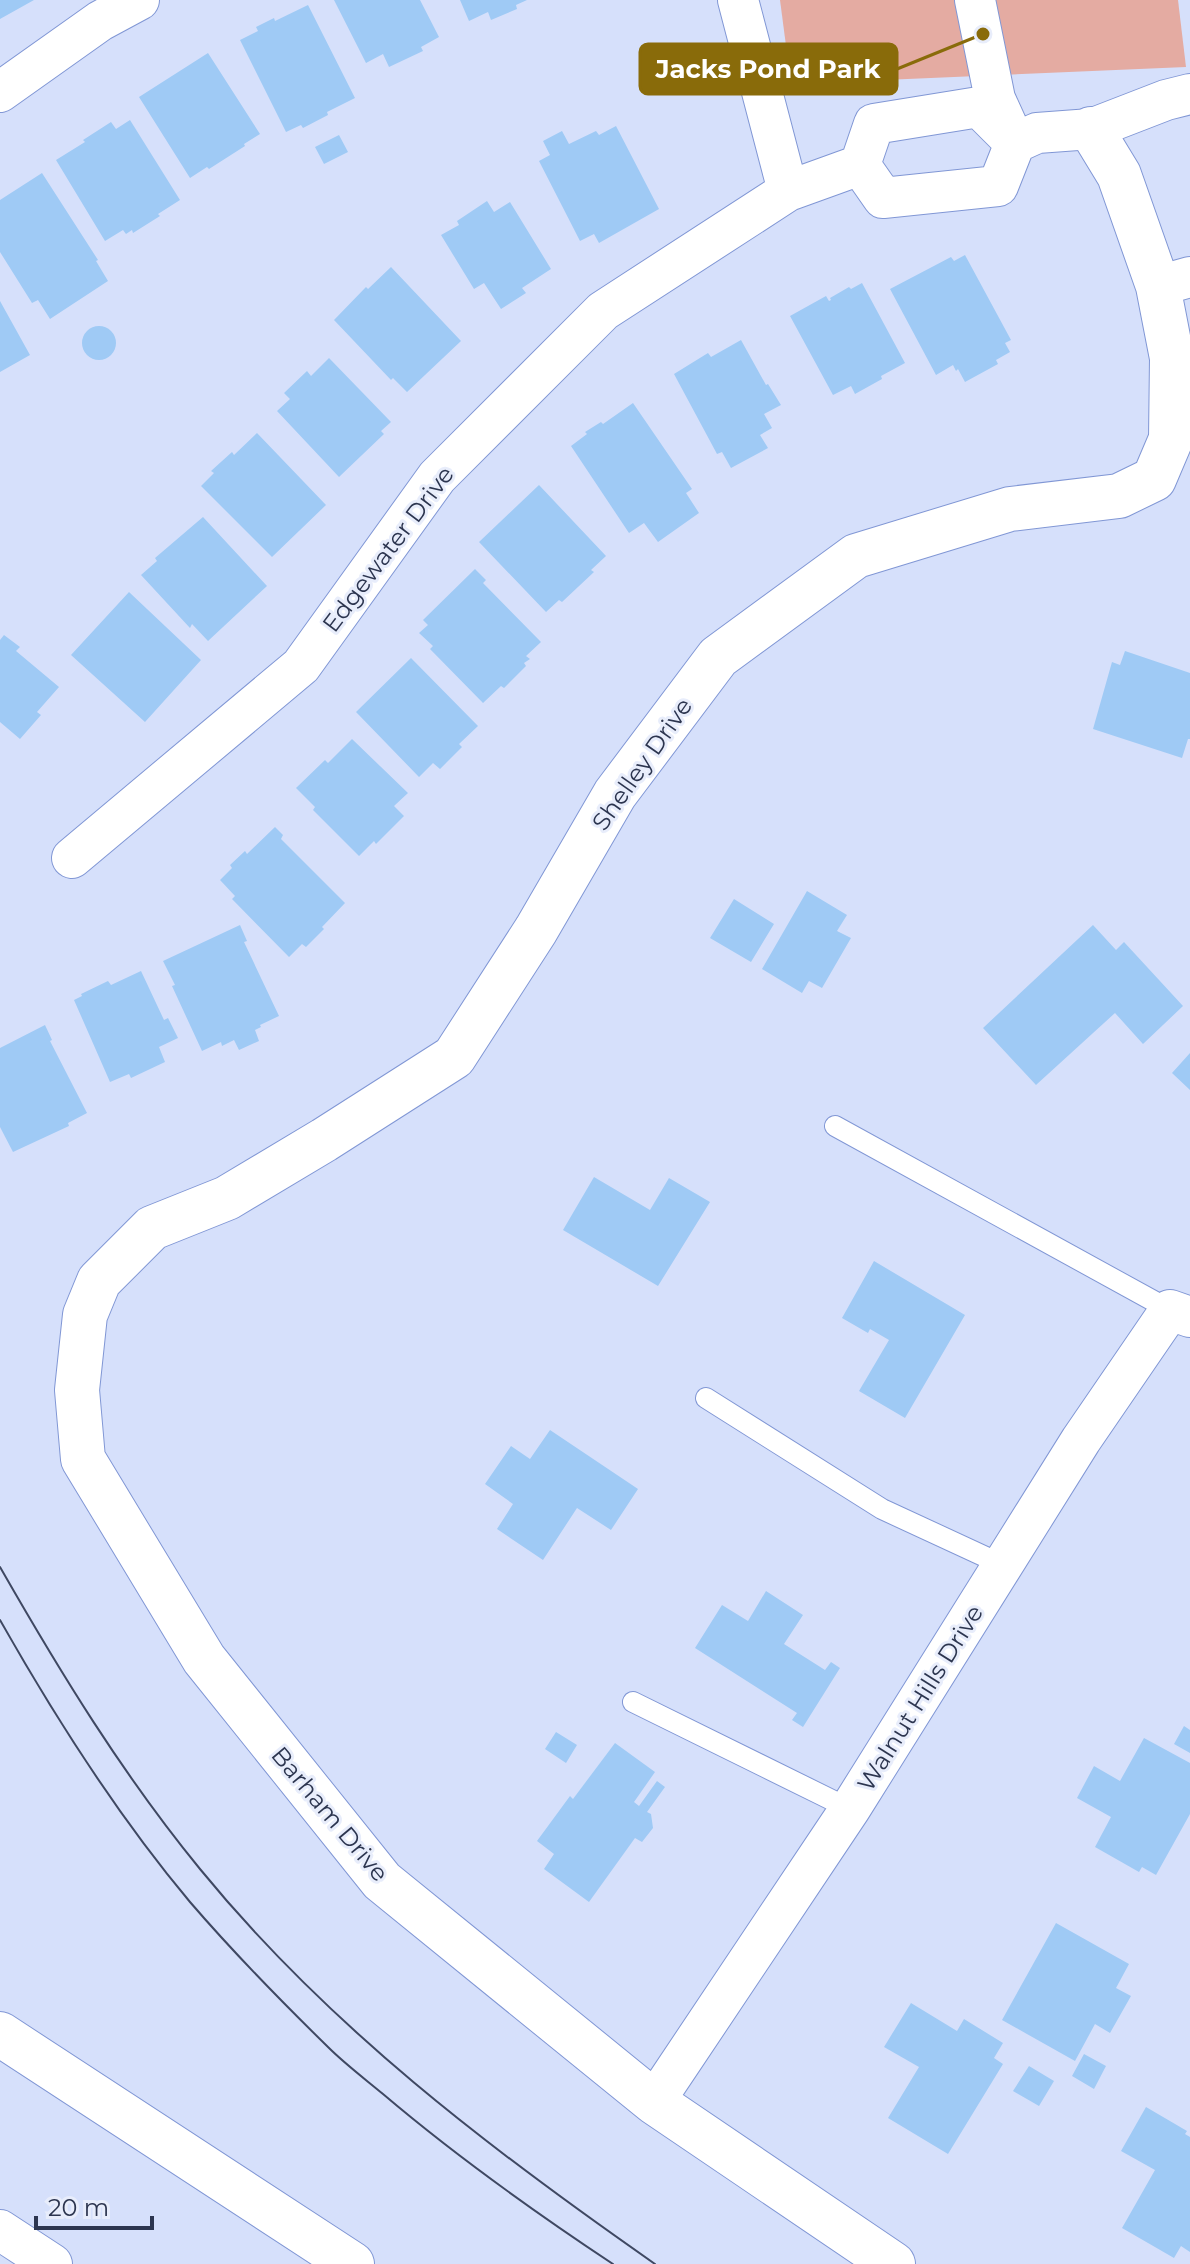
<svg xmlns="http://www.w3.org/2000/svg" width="1190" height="2264" viewBox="0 0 1190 2264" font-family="Montserrat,sans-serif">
	<rect width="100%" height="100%" fill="#d6e0fb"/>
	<path fill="#e4aba2" d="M 780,0 L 1178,0 L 1186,67 L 791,84 Z"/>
	<path fill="#9fcaf5" d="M 0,0 L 34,0 L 0,19 Z
		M 334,0 L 420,0 L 439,37 L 421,47 L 423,51 L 389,67 L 383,54 L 366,63 Z
		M 460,0 L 527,0 L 516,5 L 517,9 L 491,20 L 488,12 L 469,21 Z
		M 308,5 L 355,98 L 327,112 L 328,115 L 303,128 L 301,125 L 286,132 L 240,40 L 258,31 L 256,27 L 274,18 L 275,21 Z
		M 208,53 L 260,134 L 244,144 L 245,146 L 209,169 L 207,167 L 190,178 L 139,97 Z
		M 130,120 L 180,200 L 158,214 L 160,216 L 133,233 L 132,230 L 126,234 L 123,230 L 105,241 L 56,160 L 85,142 L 83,140 L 111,122 L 116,129 Z
		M 616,126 L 659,209 L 599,243 L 594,234 L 580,241 L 539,161 L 550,155 L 543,141 L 562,131 L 569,144 L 596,131 L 599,135 Z
		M 339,135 L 348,152 L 324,164 L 315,147 Z
		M 42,173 L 98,260 L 96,261 L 108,281 L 50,319 L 38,300 L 32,303 L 0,252 L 0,200 Z
		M 487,201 L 494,212 L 510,202 L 551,269 L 522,288 L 526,293 L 501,309 L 484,283 L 474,289 L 441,235 L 459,225 L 457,221 Z
		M 965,255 L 1011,340 L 1005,343 L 1010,352 L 996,360 L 998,364 L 965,382 L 958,369 L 956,371 L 953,365 L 936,375 L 890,289 L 951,257 L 954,261 Z
		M 391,267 L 461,341 L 407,392 L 393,378 L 391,380 L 334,320 L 366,287 L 368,289 Z
		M 862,283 L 905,363 L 881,376 L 882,379 L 855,394 L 851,386 L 833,395 L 790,316 L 826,296 L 829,301 L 831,300 L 830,298 L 849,287 L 851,289 Z
		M 0,301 L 30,355 L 0,372 Z
		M82 343a17 17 0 1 1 34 0a17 17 0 1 1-34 0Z
		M 741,340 L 766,385 L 768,384 L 781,405 L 764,414 L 772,428 L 760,435 L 768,448 L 731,468 L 722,452 L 717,454 L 674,374 L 708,353 L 711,357 Z
		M 329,358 L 391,422 L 381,431 L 384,434 L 339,477 L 277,411 L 290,399 L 284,393 L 307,371 L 311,376 Z
		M 633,403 L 692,489 L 686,493 L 699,513 L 658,542 L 644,523 L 629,533 L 571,446 L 587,434 L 585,432 L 601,422 L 603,424 Z
		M 257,433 L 326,505 L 272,557 L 201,486 L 214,473 L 211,471 L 232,452 L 234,455 Z
		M 539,485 L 606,556 L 591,570 L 594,572 L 562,602 L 559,600 L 546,612 L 479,542 Z
		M 203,517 L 267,586 L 208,641 L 192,624 L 190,628 L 141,575 L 157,561 L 155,558 Z
		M 475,569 L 486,580 L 483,583 L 541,642 L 526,656 L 530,659 L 524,663 L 526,666 L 504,688 L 501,686 L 483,703 L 430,649 L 433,646 L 419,633 L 428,625 L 423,620 Z
		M 129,592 L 201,660 L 145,722 L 71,655 Z
		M 4,635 L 20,647 L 16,651 L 59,687 L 37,712 L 41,715 L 20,739 L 0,722 L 0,640 Z
		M 1125,651 L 1190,673 L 1190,739 L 1188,739 L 1182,758 L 1093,729 L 1112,662 L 1120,665 Z
		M 411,658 L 478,726 L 459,744 L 462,747 L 440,769 L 433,763 L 419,777 L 356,712 Z
		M 352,739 L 408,793 L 394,806 L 404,816 L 376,844 L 374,841 L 359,856 L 313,810 L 315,807 L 296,788 L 325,760 L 328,763 Z
		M 275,827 L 283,835 L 281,839 L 345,903 L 322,927 L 324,929 L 306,947 L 302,944 L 289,957 L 232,899 L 235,896 L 220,880 L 232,868 L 230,865 L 245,851 L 247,854 Z
		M 807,891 L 847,915 L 837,931 L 851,938 L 822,988 L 809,981 L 802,993 L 762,969 Z
		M 734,899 L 774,924 L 751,962 L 710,938 Z
		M 240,925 L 247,941 L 244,942 L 279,1016 L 260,1025 L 261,1027 L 255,1030 L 259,1041 L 239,1050 L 234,1040 L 222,1046 L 221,1042 L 202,1051 L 172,986 L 175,985 L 163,961 Z
		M 1093,925 L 1116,950 L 1124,942 L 1183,1006 L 1143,1044 L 1115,1013 L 1036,1085 L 983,1028 Z
		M 141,971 L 164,1020 L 168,1018 L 178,1038 L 159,1047 L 165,1062 L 131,1078 L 129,1074 L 110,1082 L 74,1000 L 82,996 L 81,994 L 108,981 L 111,985 Z
		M 45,1025 L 52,1040 L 50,1041 L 87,1113 L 68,1123 L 69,1126 L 13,1152 L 0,1127 L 0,1048 Z
		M 1190,1053 L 1190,1090 L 1172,1073 Z
		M 594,1177 L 650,1210 L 669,1178 L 710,1202 L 658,1286 L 563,1230 Z
		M 874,1261 L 965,1315 L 905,1418 L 859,1391 L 889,1340 L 870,1329 L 868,1333 L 842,1318 Z
		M 550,1430 L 638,1489 L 611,1530 L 577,1508 L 543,1560 L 497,1529 L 513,1504 L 485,1484 L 511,1446 L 530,1459 Z
		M 766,1591 L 803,1615 L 784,1644 L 825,1670 L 831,1662 L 840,1668 L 803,1727 L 792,1720 L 797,1713 L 695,1648 L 722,1605 L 748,1621 Z
		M 1184,1726 L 1190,1730 L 1190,1753 L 1174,1744 Z
		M 556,1732 L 577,1745 L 566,1763 L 545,1749 Z
		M 1144,1738 L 1190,1763 L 1190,1814 L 1156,1875 L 1142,1867 L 1139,1872 L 1095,1847 L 1111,1817 L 1077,1798 L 1094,1766 L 1120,1781 Z
		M 615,1743 L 655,1772 L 634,1802 L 639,1806 L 657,1781 L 665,1787 L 647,1812 L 651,1814 L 653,1828 L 642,1842 L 635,1838 L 589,1902 L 544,1869 L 554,1854 L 537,1841 L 570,1796 L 573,1799 Z
		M 1056,1923 L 1129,1964 L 1116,1988 L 1131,1996 L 1110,2033 L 1095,2024 L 1075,2061 L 1002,2020 Z
		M 911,2003 L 957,2031 L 964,2019 L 1003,2043 L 994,2058 L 1003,2064 L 948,2154 L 888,2118 L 919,2067 L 884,2047 Z
		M 1084,2054 L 1106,2066 L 1094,2089 L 1072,2076 Z
		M 1029,2066 L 1054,2081 L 1039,2106 L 1013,2091 Z
		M 1146,2107 L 1187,2131 L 1185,2134 L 1190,2137 L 1190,2252 L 1181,2246 L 1174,2258 L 1122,2228 L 1155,2170 L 1121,2151 Z"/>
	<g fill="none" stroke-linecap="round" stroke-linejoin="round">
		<defs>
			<path id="lane" d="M 835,1126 L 1170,1310
				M 706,1398 L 882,1509 L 1003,1565
				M 633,1702 L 850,1809"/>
			<path id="street" d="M 738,0 L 788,191
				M 975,0 L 995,99 L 1010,132
				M 0,92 L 100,21 L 139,0
				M 860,165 L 883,198 L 998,186 L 1015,143 L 1037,133 L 1091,129 L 1166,100 L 1190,94
				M 860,165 L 874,124 L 979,107 L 1015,143
				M 1158,286 L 1190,277
				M 72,858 L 301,666 L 437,477 L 603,311 L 788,191 L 860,165
				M 654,2102 L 850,1809 L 1081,1440 L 1170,1310 L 1190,1317
				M 0,2230 L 52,2264"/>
			<path id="secondary" d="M 0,2034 L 352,2264
				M 893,2264 L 654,2102 L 382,1881 L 204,1659 L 83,1459 L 77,1390 L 85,1315 L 99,1281 L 152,1228 L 227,1198 L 324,1140 L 454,1057 L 536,930 L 615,794 L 718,657 L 856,556 L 1010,509 L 1119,496 L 1154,479 L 1171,439 L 1172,358 L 1158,286 L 1119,175 L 1091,129"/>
		</defs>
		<use href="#lane" stroke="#8197d5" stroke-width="22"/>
		<use href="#street" stroke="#8197d5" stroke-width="42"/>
		<use href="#secondary" stroke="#8197d5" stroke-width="46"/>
		<use href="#lane" stroke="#fff" stroke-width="20"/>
		<use href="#street" stroke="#fff" stroke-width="40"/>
		<use href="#secondary" stroke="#fff" stroke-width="44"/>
		<path stroke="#3f4862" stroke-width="2" d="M 0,1567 C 60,1672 123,1775 200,1869 C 328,2026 490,2149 655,2264
			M 0,1620 C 56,1719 117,1815 190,1902 C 233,1952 281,2001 328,2047 C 345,2064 365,2079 383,2094 C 456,2156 533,2211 613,2264"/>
	</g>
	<g text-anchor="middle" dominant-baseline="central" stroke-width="6" stroke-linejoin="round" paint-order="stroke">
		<g font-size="24" fill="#2c354f" stroke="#e8edfb">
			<text transform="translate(388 549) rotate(-53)">Edgewater Drive</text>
			<text transform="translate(642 764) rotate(-55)">Shelley Drive</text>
			<text transform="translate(920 1698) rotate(-58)">Walnut Hills Drive</text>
			<text transform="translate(330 1814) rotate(50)">Barham Drive</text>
		</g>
	</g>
	<path fill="none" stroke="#896b0a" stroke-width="3" d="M983 34L897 69"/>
	<circle fill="#896b0a" stroke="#e8edfb" stroke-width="3" cx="983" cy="34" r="8"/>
	<rect fill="#896b0a" stroke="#896b0a" stroke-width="3" x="640" y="44" width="257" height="50" rx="8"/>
	<g font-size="26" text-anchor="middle" font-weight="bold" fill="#fff">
		<text x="768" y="78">Jacks Pond Park</text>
	</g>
	<path d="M36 2216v12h116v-12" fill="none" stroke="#2c354f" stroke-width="4"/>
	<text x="48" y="2216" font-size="24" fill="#2c354f" stroke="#e8edfb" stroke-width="6" paint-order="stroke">20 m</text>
</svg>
